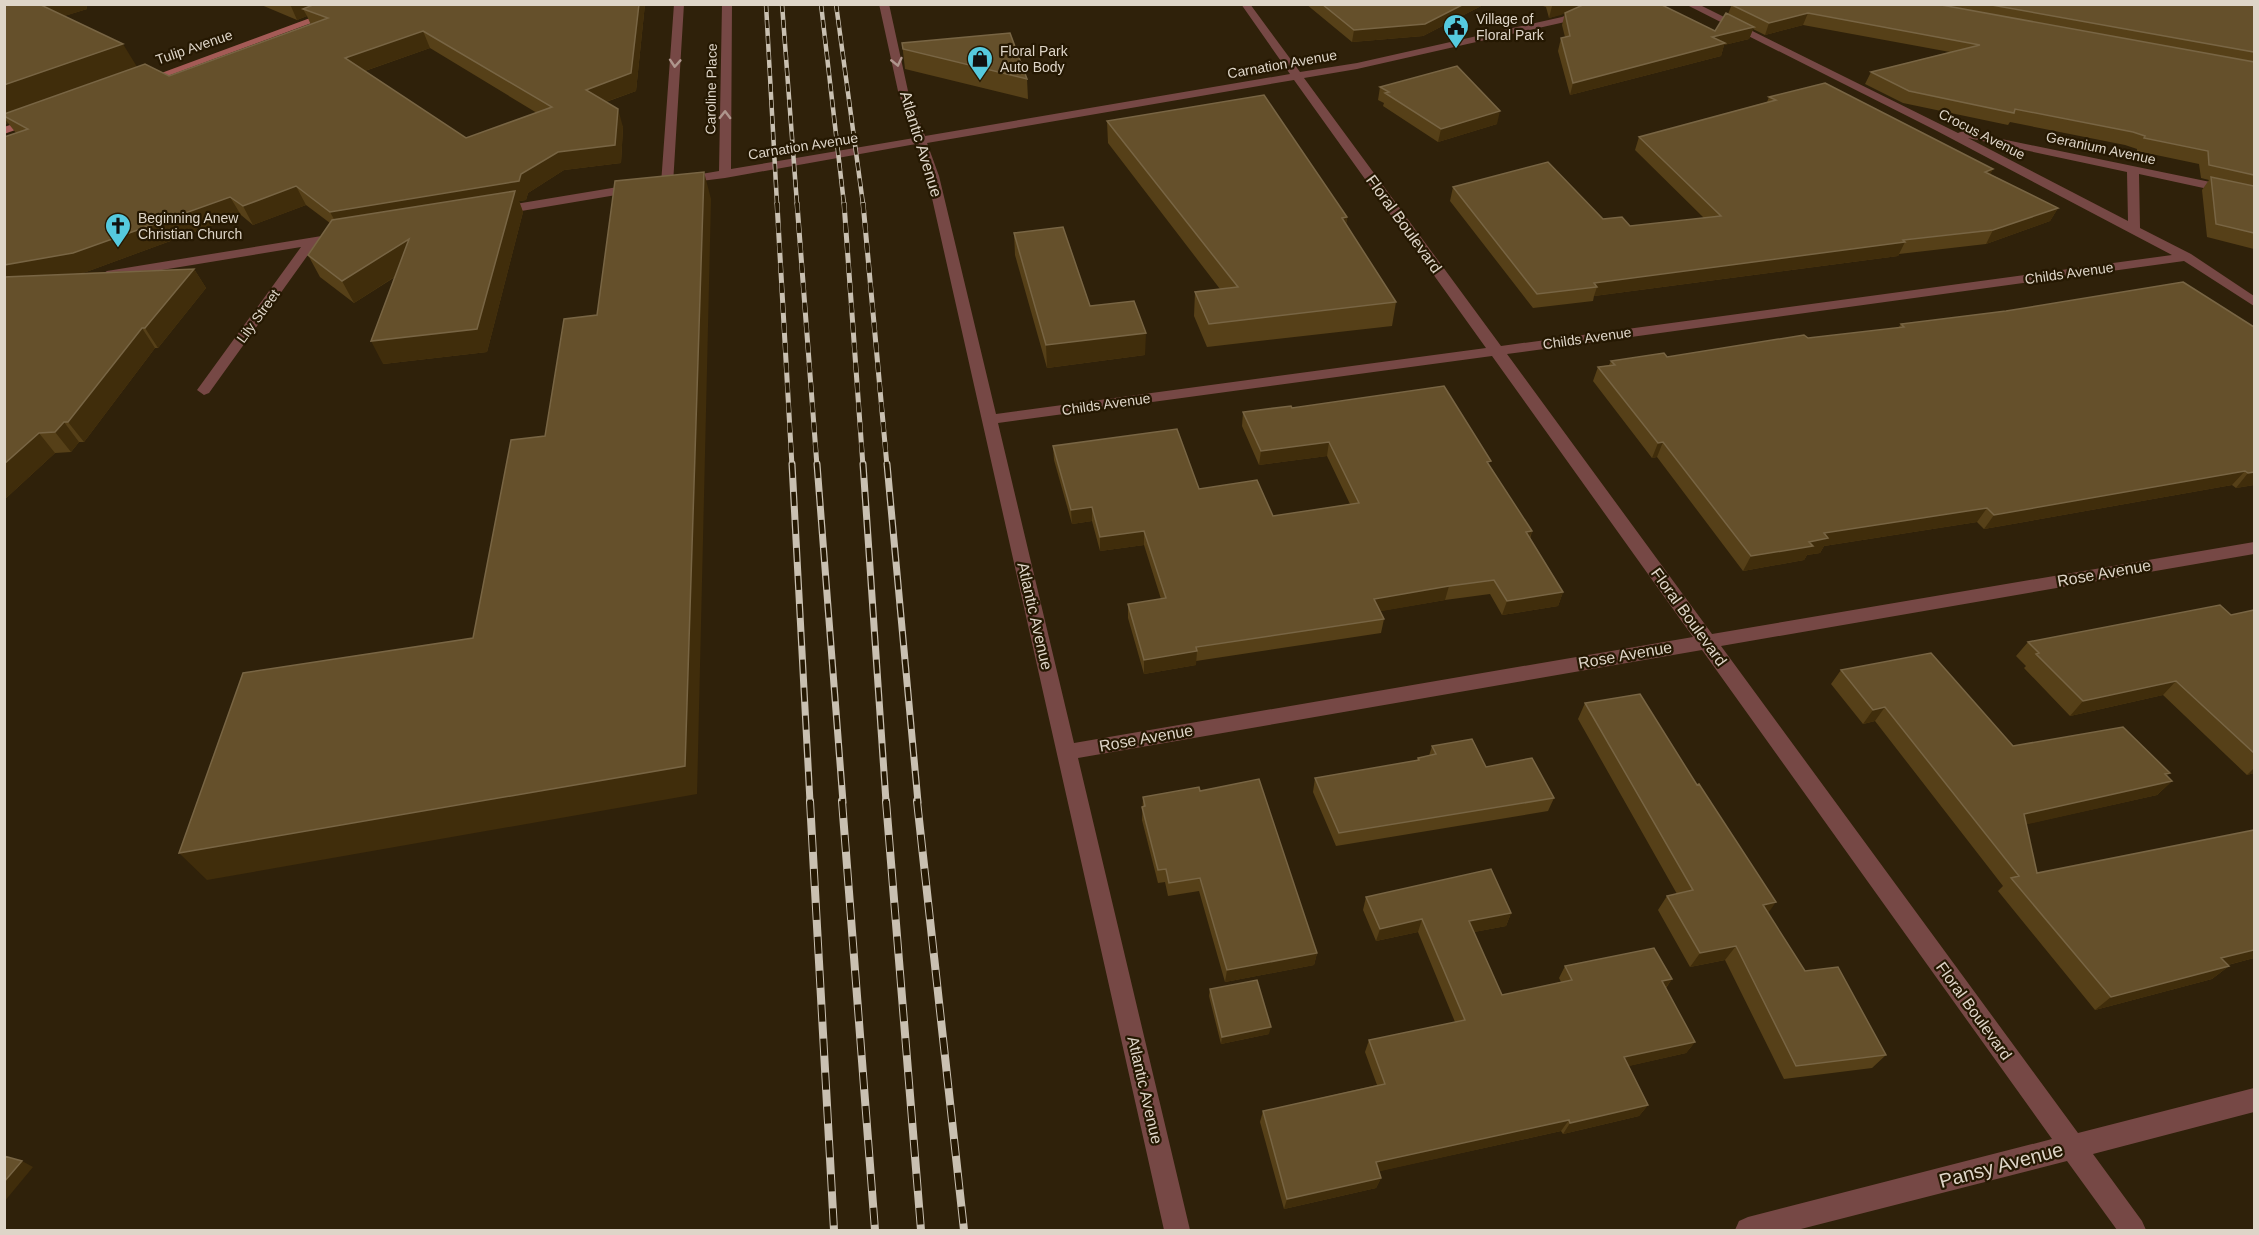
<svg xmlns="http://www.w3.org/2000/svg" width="2259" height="1235" viewBox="0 0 2259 1235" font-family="Helvetica,sans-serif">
	<rect width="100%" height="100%" fill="#2f210a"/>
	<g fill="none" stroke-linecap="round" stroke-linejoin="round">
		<path fill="#764845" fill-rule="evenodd" d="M 674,4 L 684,4 L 673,184 L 667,188 L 661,184 Z
			M 722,4 L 732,4 L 731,169 L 914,138 L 898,91 L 879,4 L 889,4 L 908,91 L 925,136 L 1290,74 L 1241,4 L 1250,4 L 1300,72 L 1357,63 L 1562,17 L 1591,4 L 1605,4 L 1565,22 L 1357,69 L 1304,78 L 1501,346 L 2172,255 L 1937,131 L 1685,4 L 1698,4 L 1958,133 L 1963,131 L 2254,191 L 2254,199 L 2139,174 L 2140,228 L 2191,254 L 2254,296 L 2254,306 L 2184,261 L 1507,354 L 1712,634 L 2254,542 L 2254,554 L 1721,646 L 2078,1133 L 2254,1088 L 2254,1112 L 2093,1154 L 2142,1221 L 2146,1230 L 2117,1230 L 2067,1161 L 1797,1230 L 1735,1230 L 1739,1221 L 1748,1217 L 2052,1139 L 1702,650 L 1078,758 L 1190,1230 L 1164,1230 L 927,176 L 916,144 L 725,178 L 677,184 L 677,178 L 719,171 ZM 1294,80 L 1486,348 L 996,414 L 939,176 L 927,143 ZM 1968,138 L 2127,172 L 2128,221 ZM 1492,356 L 1693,637 L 1074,743 L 998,423 Z
			M 636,184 L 642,188 L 640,191 L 498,215 L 492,211 L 498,207 Z
			M 340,233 L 345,234 L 346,237 L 345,240 L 315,245 L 209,393 L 204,395 L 197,390 L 301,247 L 107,279 L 100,275 L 107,271 Z"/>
		<path fill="#a45b56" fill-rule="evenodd" d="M 348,4 L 363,4 L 146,84 L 138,84 L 137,82 Z
			M 34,117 L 38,118 L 38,122 L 4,134 L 4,127 Z"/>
		<defs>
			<path id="rail-far3" d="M 766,4 L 777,204
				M 782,4 L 797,204
				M 821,4 L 844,204
				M 836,4 L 863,204"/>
			<path id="rail-far2" d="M 777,203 L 792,466
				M 797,203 L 817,466
				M 844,203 L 863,466
				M 863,203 L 887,466"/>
			<path id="rail-far1" d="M 792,464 L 810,802
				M 817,464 L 843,802
				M 863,464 L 886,802
				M 887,464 L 918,802"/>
			<path id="rail" d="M 810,801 L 834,1230
				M 842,801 L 875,1230
				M 886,801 L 921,1230
				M 917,801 L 964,1230"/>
		</defs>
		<use href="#rail-far3" stroke="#c9c0b1" stroke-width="4.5"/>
		<use href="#rail-far2" stroke="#c9c0b1" stroke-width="5"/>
		<use href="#rail-far1" stroke="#c9c0b1" stroke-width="7"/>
		<use href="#rail" stroke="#c9c0b1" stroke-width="8"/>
		<use href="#rail-far3" stroke="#251802" stroke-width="3" stroke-dasharray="8" stroke-linecap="butt"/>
		<use href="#rail-far2" stroke="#251802" stroke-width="4" stroke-dasharray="10" stroke-linecap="butt"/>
		<use href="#rail-far1" stroke="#251802" stroke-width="4.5" stroke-dasharray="14" stroke-linecap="butt"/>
		<use href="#rail" stroke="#251802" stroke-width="6" stroke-dasharray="17" stroke-linecap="butt"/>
	</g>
	<path fill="#564018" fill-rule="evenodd" d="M 4,4 L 86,4 L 87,9 L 64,16 L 137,67 L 169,76 L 311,25 L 307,16 L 297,20 L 259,4 L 645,4 L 636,91 L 606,102 L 623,127 L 621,163 L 564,170 L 528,193 L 526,200 L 519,201 L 523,212 L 487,352 L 383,364 L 395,277 L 354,303 L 320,277 L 308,255 L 330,223 L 306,205 L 253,225 L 241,215 L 86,272 L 81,273 L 194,269 L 206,288 L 158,348 L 155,348 L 84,442 L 79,442 L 71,452 L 55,453 L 4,500 L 16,133 L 8,123 L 4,125 ZM 430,48 L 537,113 L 466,138 L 365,71 Z
		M 1306,4 L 1485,4 L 1423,36 L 1352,42 Z
		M 1537,4 L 1584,4 L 1715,31 L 1728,14 L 1732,4 L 2254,4 L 2254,249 L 2207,237 L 2202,190 L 2209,180 L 2201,178 L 2199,164 L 2137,151 L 2137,149 L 2125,145 L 2010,122 L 2008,125 L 1903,103 L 1865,84 L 1871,72 L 1950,52 L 1803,25 L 1765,35 L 1753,29 L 1749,39 L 1724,45 L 1721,56 L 1570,95 L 1558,51 L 1561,38 L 1565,37 L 1562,25 L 1565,13 L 1549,18 L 1546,7 Z
		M 902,43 L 1027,79 L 1028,99 L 905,69 Z
		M 1380,87 L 1497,124 L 1438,142 L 1383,106 L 1384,103 L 1378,100 Z
		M 1769,97 L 1993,169 L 1990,174 L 2058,208 L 2050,221 L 1986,244 L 1899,254 L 1898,256 L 1594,296 L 1593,301 L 1533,308 L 1450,201 L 1453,187 L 1630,226 L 1704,218 L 1635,150 L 1639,137 L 1767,102 Z
		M 1107,121 L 1347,217 L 1346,225 L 1396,302 L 1392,326 L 1207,347 L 1194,316 L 1195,292 L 1220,289 L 1108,143 Z
		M 1014,233 L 1090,306 L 1145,355 L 1047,368 L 1015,255 Z
		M 2183,282 L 2254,485 L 2236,488 L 2232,485 L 1984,529 L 1977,522 L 1824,546 L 1820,553 L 1807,555 L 1804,560 L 1743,571 L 1657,457 L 1652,458 L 1593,381 L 1598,367 L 1609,365 L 1611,361 L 1667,357 L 1898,328 L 1901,324 L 2006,311 Z
		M 1292,408 L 1490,466 L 1532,531 L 1530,539 L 1563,592 L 1558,606 L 1502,615 L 1490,594 L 1445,600 L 1380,611 L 1384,619 L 1381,633 L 1196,661 L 1196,665 L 1144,674 L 1128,618 L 1128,604 L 1161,599 L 1144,545 L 1100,551 L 1092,521 L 1072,524 L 1054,460 L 1053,446 L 1199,489 L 1273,516 L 1350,504 L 1327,456 L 1259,465 L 1242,426 L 1243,412 Z
		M 2254,610 L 2254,773 L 2247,775 L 2163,695 L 2070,716 L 2024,668 L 2026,666 L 2016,656 L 2028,642 L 2231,615 Z
		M 1841,670 L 2013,746 L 2167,776 L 2172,781 L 2157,795 L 2026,824 L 2037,873 L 2254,958 L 2228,965 L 2229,966 L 2212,979 L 2095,1010 L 1998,891 L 2003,886 L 1875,721 L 1863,724 L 1831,684 Z
		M 1585,703 L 1768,913 L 1805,971 L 1886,1055 L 1872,1068 L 1784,1079 L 1725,960 L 1690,967 L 1658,910 L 1667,896 L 1677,894 L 1578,719 Z
		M 1432,746 L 1486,767 L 1554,798 L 1548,811 L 1336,846 L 1313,792 L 1315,778 L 1417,761 L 1418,758 L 1429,756 Z
		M 1200,791 L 1317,953 L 1314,965 L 1225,982 L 1199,891 L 1168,896 L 1165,882 L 1158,883 L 1142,820 L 1143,797 Z
		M 1366,897 L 1511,913 L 1506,926 L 1474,932 L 1502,995 L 1561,982 L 1559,978 L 1565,966 L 1672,979 L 1666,988 L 1695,1042 L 1686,1053 L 1628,1066 L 1648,1105 L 1639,1116 L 1563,1134 L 1561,1131 L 1379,1171 L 1381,1178 L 1376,1188 L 1284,1209 L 1260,1122 L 1263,1111 L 1377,1085 L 1365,1052 L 1369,1040 L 1455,1022 L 1418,932 L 1376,941 L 1363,910 Z
		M 1210,989 L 1269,1034 L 1221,1044 L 1209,996 Z"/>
	<path fill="#402d0b" d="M 23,4 L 86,4 L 87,9 L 36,25 Z
		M 290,4 L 340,4 L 303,9 L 307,16 L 297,20 Z
		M 639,4 L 645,4 L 636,91 L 591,107 L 586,90 Z
		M 1464,4 L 1485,4 L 1423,36 L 1352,42 L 1354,30 Z
		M 1557,4 L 1584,4 L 1561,15 L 1549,18 L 1552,6 Z
		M 1808,13 L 1803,25 L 1765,35 L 1769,23 Z
		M 1754,27 L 1749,39 L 1724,45 L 1721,56 L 1570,95 L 1573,83 L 1712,37 Z
		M 423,31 L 430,48 L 353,75 L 345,58 Z
		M 123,44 L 142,75 L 4,116 L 4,85 Z
		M 618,109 L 623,127 L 621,163 L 564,170 L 528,193 L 526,200 L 519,201 L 523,212 L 487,352 L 383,364 L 371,341 L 512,202 L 340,230 L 330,212 L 521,174 Z
		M 1500,111 L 1497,124 L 1438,142 L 1441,129 Z
		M 4,118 L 8,123 L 4,125 Z
		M 1993,169 L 1986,182 L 1985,172 Z
		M 704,172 L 711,199 L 697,794 L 207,880 L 179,853 L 685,766 Z
		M 296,186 L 306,205 L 253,225 L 243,206 Z
		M 230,197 L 241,215 L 86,272 L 4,286 L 4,265 Z
		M 2058,208 L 2050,221 L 1986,244 L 1993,230 Z
		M 1347,217 L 1344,240 L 1342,218 Z
		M 409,239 L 419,261 L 354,303 L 342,281 Z
		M 1905,242 L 1898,256 L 1594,296 L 1597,287 L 1594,283 Z
		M 194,269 L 206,288 L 158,348 L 145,328 Z
		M 142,328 L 155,348 L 84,442 L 68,422 Z
		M 1146,333 L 1145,355 L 1047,368 L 1046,345 Z
		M 64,422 L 79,442 L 71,452 L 55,432 Z
		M 39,433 L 55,453 L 4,500 L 4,464 Z
		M 1329,442 L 1327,456 L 1259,465 L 1261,451 Z
		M 1663,442 L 1657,457 L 1652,458 L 1658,443 Z
		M 2245,471 L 2232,485 L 1984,529 L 1994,515 Z
		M 2254,472 L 2254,485 L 2236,488 L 2248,473 Z
		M 1092,507 L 1092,521 L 1072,524 L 1071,510 Z
		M 1987,508 L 1977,522 L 1824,546 L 1820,553 L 1807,555 L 1804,560 L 1743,571 L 1751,556 L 1809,542 L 1824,533 Z
		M 1144,531 L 1144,545 L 1100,551 L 1100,537 Z
		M 1532,531 L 1527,545 L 1526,532 Z
		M 1449,586 L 1445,600 L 1371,613 L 1374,599 Z
		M 1563,592 L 1558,606 L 1502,615 L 1507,601 Z
		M 1197,651 L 1196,665 L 1144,674 L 1144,660 Z
		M 2176,681 L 2163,695 L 2070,716 L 2083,701 Z
		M 1885,707 L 1875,721 L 1863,724 L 1873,710 Z
		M 2254,768 L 2254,773 L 2247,775 Z
		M 2170,773 L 2159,784 L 2172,781 L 2157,795 L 2011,828 L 2024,814 Z
		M 1776,902 L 1766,916 L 1763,905 Z
		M 1511,913 L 1506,926 L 1464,934 L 1469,921 Z
		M 1422,919 L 1418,932 L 1376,941 L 1380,929 Z
		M 1736,946 L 1725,960 L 1690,967 L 1700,953 Z
		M 2254,950 L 2254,958 L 2204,971 L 2221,958 Z
		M 1317,953 L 1314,965 L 1225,982 L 1227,970 Z
		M 2229,966 L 2212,979 L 2095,1010 L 2111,997 Z
		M 1672,979 L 1663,991 L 1662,981 Z
		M 1271,1027 L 1269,1034 L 1221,1044 L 1222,1037 Z
		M 1695,1042 L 1686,1053 L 1616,1069 L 1624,1057 Z
		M 1648,1105 L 1639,1116 L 1563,1134 L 1570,1123 Z
		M 1569,1120 L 1561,1131 L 1372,1173 L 1376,1162 Z
		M 22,1161 L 33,1167 L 4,1202 L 4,1182 Z
		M 1381,1178 L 1376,1188 L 1284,1209 L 1287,1199 Z"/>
	<path fill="#65502b" stroke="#786544" stroke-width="1.5" fill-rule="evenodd" d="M 4,4 L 39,4 L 123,44 L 4,85 Z
		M 315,4 L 639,4 L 631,73 L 586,90 L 618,109 L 615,145 L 558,152 L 521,174 L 519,181 L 330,212 L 296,186 L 243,206 L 230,197 L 73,253 L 4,265 L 4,137 L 28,129 L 4,116 L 4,114 L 145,64 L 169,76 L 328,18 L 303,9 ZM 423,31 L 552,107 L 466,138 L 345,58 Z
		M 1322,4 L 1464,4 L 1425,24 L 1354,30 Z
		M 1585,4 L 1660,4 L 1715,31 L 1726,13 L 1754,27 L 1712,37 L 1725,43 L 1573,83 L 1561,38 L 1570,36 L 1565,13 Z
		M 1936,4 L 2254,62 L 2254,175 L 2209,165 L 2208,151 L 2144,138 L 2145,136 L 2133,132 L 2015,109 L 2014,113 L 1909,91 L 1871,72 L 1980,45 L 1808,13 L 1769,23 L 1732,5 Z
		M 1986,4 L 2254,4 L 2254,52 Z
		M 1010,33 L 1027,79 L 903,49 L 902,43 Z
		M 1457,66 L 1500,111 L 1441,129 L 1385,93 L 1389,92 L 1380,87 Z
		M 1825,83 L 1993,169 L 1985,172 L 2058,208 L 1993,230 L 1903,240 L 1905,242 L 1594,283 L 1597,287 L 1537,294 L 1453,187 L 1548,162 L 1603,219 L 1622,217 L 1630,226 L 1721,216 L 1639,137 L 1776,100 L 1769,97 Z
		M 1264,95 L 1347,217 L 1342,218 L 1396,302 L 1209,324 L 1195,292 L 1238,287 L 1107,121 Z
		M 704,172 L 685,766 L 179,853 L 243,673 L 473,638 L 511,440 L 545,436 L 564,319 L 597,315 L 615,181 Z
		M 2211,177 L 2254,186 L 2254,233 L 2216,224 Z
		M 515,191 L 477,329 L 371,341 L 409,239 L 342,281 L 308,255 L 332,220 Z
		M 1063,227 L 1090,306 L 1134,301 L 1146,333 L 1046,345 L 1014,233 Z
		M 194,269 L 145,328 L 142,328 L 68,422 L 64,422 L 55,432 L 39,433 L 4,464 L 4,277 Z
		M 2183,282 L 2254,327 L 2254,472 L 2248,473 L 2245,471 L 1994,515 L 1987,508 L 1824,533 L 1828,538 L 1809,542 L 1813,546 L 1751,556 L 1663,442 L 1658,443 L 1598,367 L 1615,365 L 1611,361 L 1664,353 L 1667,357 L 1804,335 L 1808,338 L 1904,327 L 1901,324 L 2006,311 Z
		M 1444,386 L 1491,461 L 1487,462 L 1532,531 L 1526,532 L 1563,592 L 1507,601 L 1494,580 L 1449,586 L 1374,599 L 1384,619 L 1196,647 L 1197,651 L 1144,660 L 1128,604 L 1166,598 L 1144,531 L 1100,537 L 1092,507 L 1071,510 L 1053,446 L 1177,429 L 1199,489 L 1257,480 L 1273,516 L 1359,503 L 1329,442 L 1261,451 L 1243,412 L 1291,406 L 1292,408 Z
		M 2220,605 L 2231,615 L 2254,610 L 2254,753 L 2176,681 L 2083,701 L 2036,654 L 2039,653 L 2028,642 Z
		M 1931,653 L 2013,746 L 2123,727 L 2170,773 L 2165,774 L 2172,781 L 2024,814 L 2037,873 L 2254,830 L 2254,950 L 2221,958 L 2229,966 L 2111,997 L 2011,878 L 2019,876 L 1885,707 L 1873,710 L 1841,670 Z
		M 1640,694 L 1697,785 L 1699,784 L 1776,902 L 1763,905 L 1805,971 L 1838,967 L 1886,1055 L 1796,1066 L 1736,946 L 1700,953 L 1667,896 L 1693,890 L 1585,703 Z
		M 1472,739 L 1486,767 L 1532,758 L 1554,798 L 1339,833 L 1315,778 L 1419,760 L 1418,758 L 1436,754 L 1432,746 Z
		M 1259,779 L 1317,953 L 1227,970 L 1200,878 L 1169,883 L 1166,869 L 1158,870 L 1142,807 L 1145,806 L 1143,797 L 1199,787 L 1200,791 Z
		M 1491,869 L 1511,913 L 1469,921 L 1502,995 L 1572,980 L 1565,966 L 1654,948 L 1672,979 L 1662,981 L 1695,1042 L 1624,1057 L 1648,1105 L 1570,1123 L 1569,1120 L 1376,1162 L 1381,1178 L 1287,1199 L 1263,1111 L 1385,1084 L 1369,1040 L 1465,1020 L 1422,919 L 1380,929 L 1366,897 Z
		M 1257,980 L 1271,1027 L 1222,1037 L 1210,989 Z
		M 4,1156 L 22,1161 L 4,1182 Z"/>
	<defs><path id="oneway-chevron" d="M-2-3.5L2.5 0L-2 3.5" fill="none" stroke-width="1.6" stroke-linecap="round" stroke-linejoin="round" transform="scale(1.5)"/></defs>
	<g stroke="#af968d">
		<use href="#oneway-chevron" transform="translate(897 62) rotate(77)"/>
		<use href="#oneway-chevron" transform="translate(675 63) rotate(94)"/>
		<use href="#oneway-chevron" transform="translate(725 115) rotate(-89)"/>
	</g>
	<defs>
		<symbol id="civic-pin" viewBox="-11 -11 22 30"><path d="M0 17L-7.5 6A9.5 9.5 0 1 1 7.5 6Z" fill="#55cadf" stroke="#251802"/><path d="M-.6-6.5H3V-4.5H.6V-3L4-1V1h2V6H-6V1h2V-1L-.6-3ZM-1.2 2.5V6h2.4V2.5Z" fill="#111"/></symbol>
		<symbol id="shop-pin" viewBox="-11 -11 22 30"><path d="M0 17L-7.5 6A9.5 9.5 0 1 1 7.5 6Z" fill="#55cadf" stroke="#251802"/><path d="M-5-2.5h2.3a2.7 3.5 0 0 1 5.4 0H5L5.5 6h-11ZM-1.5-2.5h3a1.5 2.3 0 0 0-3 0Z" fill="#111"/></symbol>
		<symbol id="church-pin" viewBox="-11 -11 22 30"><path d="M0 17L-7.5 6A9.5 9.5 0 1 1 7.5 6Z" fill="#55cadf" stroke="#251802"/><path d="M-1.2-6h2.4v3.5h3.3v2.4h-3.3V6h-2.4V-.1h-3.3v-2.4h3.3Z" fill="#111"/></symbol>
	</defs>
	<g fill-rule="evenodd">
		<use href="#civic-pin" x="1441" y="12" width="30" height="40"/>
		<use href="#shop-pin" x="965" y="44" width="30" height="40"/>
		<use href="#church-pin" x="103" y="211" width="30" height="40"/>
	</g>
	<g text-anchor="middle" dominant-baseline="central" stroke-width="4.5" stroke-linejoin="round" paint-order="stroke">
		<g font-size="14" fill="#ded5c8" stroke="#251802" text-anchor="start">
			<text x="1476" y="19">Village of<tspan x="1476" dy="16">Floral Park</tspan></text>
			<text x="1000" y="51">Floral Park<tspan x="1000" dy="16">Auto Body</tspan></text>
			<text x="138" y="218">Beginning Anew<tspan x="138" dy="16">Christian Church</tspan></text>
		</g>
		<g font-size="14" fill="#ded5c8" stroke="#251802">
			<text transform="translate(194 47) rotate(-19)">Tulip Avenue</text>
			<text transform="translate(1282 64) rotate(-10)">Carnation Avenue</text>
			<text transform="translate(711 89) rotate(-89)">Caroline Place</text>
			<text transform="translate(1982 134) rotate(27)">Crocus Avenue</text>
			<text transform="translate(803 146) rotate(-9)">Carnation Avenue</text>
			<text transform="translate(2101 148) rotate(12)">Geranium Avenue</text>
			<text transform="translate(2069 273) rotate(-8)">Childs Avenue</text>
			<text transform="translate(258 316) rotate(-54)">Lily Street</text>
			<text transform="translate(1587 338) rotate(-8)">Childs Avenue</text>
			<text transform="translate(1106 404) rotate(-8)">Childs Avenue</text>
		</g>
		<g font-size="16" fill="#ded5c8" stroke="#251802">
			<text transform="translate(921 144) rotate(73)">Atlantic Avenue</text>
			<text transform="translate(1404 224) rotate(54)">Floral Boulevard</text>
			<text transform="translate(2104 573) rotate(-10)">Rose Avenue</text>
			<text transform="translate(1035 616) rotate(77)">Atlantic Avenue</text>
			<text transform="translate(1689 617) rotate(54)">Floral Boulevard</text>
			<text transform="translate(1625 655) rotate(-10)">Rose Avenue</text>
			<text transform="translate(1146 738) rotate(-10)">Rose Avenue</text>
			<text transform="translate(1974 1011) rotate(54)">Floral Boulevard</text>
			<text transform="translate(1145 1090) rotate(77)">Atlantic Avenue</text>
		</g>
		<g font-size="20" fill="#ded5c8" stroke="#251802">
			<text transform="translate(2001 1165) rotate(-15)">Pansy Avenue</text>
		</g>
	</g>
	<rect width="2259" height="1235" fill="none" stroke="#ded5c8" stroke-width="12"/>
</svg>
